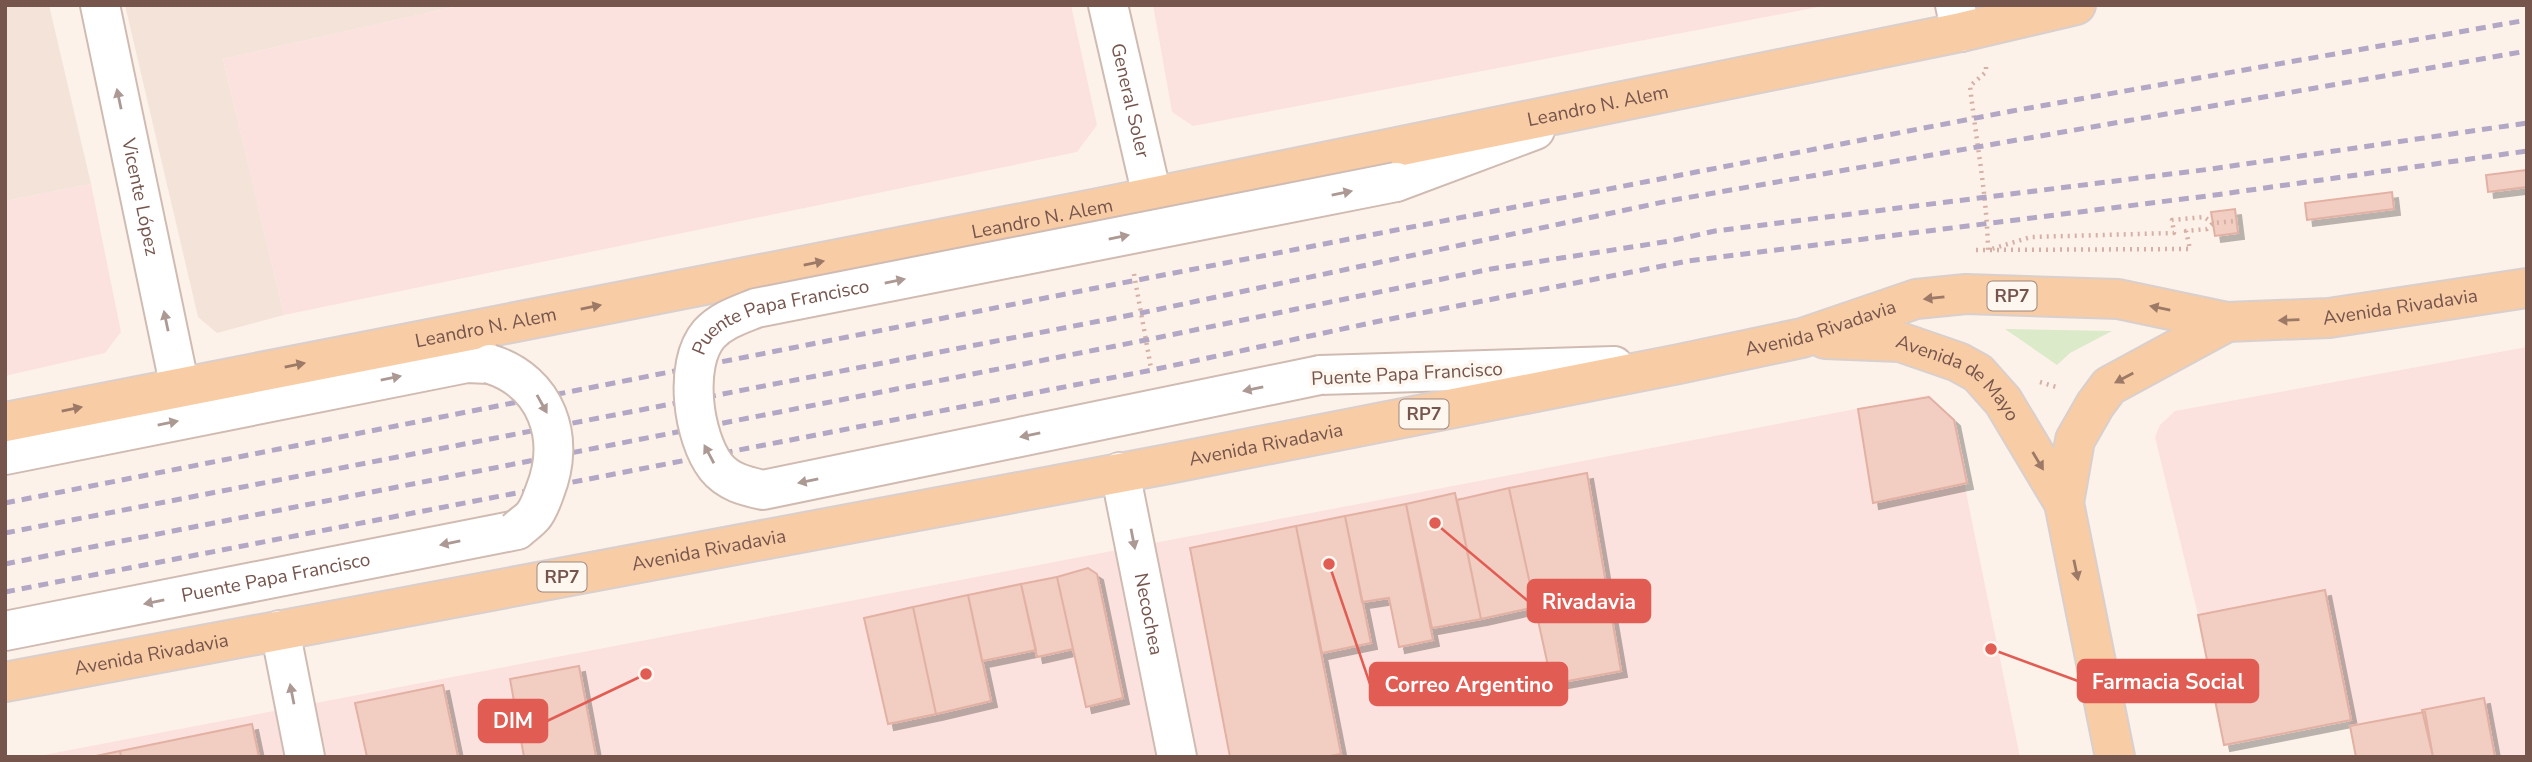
<svg xmlns="http://www.w3.org/2000/svg" width="2532" height="762" viewBox="0 0 2532 762" font-family="'Nunito Sans',sans-serif">
	<defs>
		<filter id="shadow"><feDropShadow dx="6" dy="6" stdDeviation="0" flood-color="#0004"/></filter>
	</defs>
	<rect width="100%" height="100%" fill="#fcf2ea"/>
	<path fill="#f3e3d8" d="M 5,5 L 49,5 L 91,184 L 5,201 Z
		M 125,5 L 462,5 L 223,59 L 284,315 L 217,333 L 198,317 Z"/>
	<path fill="#fce2de" d="M 462,5 L 1071,5 L 1097,125 L 1077,152 L 284,315 L 223,59 Z
		M 1153,5 L 1829,5 L 1193,126 L 1172,112 Z
		M 91,184 L 121,332 L 105,353 L 5,376 L 5,201 Z
		M 2527,347 L 2527,757 L 2433,757 L 2424,712 L 2350,726 L 2324,590 L 2198,615 L 2155,437 L 2160,425 L 2175,411 Z
		M 1929,395 L 1952,423 L 2020,757 L 33,757 Z"/>
	<path fill="#dbeac8" d="M 2005,329 L 2112,331 L 2070,353 L 2057,365 Z"/>
	<path fill="#f1cdc2" stroke="#e3b1a3" stroke-width="2" filter="url(#shadow)" d="M 2527,170 L 2527,187 L 2488,192 L 2486,175 Z
		M 2392,192 L 2394,209 L 2307,220 L 2305,203 Z
		M 2235,209 L 2238,233 L 2215,236 L 2211,212 Z
		M 1929,397 L 1954,420 L 1967,483 L 1873,503 L 1858,409 Z
		M 1587,473 L 1621,671 L 1552,684 L 1509,488 Z
		M 1509,488 L 1535,607 L 1481,619 L 1457,500 Z
		M 1455,493 L 1481,619 L 1432,628 L 1406,504 Z
		M 1406,504 L 1433,640 L 1399,647 L 1389,598 L 1362,602 L 1345,516 Z
		M 1345,516 L 1371,643 L 1322,653 L 1296,526 Z
		M 1296,526 L 1341,754 L 1325,757 L 1230,757 L 1190,548 Z
		M 1088,568 L 1097,574 L 1123,698 L 1086,707 L 1057,577 Z
		M 1057,577 L 1073,649 L 1037,657 L 1021,584 Z
		M 1021,584 L 1036,650 L 982,661 L 968,595 Z
		M 2325,590 L 2351,720 L 2224,745 L 2198,615 Z
		M 968,595 L 991,701 L 936,714 L 913,607 Z
		M 913,607 L 936,714 L 888,724 L 864,618 Z
		M 579,666 L 596,757 L 524,757 L 510,679 Z
		M 443,685 L 458,757 L 367,757 L 355,703 Z
		M 2484,698 L 2495,757 L 2433,757 L 2422,710 Z
		M 2425,712 L 2433,757 L 2356,757 L 2350,726 Z
		M 252,724 L 259,757 L 121,757 L 120,751 Z
		M 120,751 L 121,757 L 91,757 Z"/>
	<g fill="none" stroke-linecap="round" stroke-linejoin="round">
		<defs>
			<g id="minor">
				<path id="s1" d="M 100,5 L 180,388"/>
				<path id="s2" d="M 1108,5 L 1152,196"/>
				<path d="M 1955,5 L 1961,32"/>
				<path d="M 1396,182 L 1535,130"/>
				<path d="M 1320,375 L 1614,366"/>
				<path d="M 5,455 L 467,363 L 490,364"/>
				<path id="s3" d="M 1120,472 L 1177,757"/>
				<path d="M 280,630 L 305,757"/>
				<path id="s4" d="M 5,631 L 517,530"/>
			</g>
			<g id="major">
				<path id="s5" d="M 1825,339 L 1900,342 L 1958,362 L 1978,373 L 2003,401 L 2064,503"/>
				<path id="s6" d="M 5,422 L 1098,208 L 1961,32 L 2076,5"/>
				<path id="s7" d="M 5,682 L 1168,464 L 1679,364 L 1802,338 L 1916,299 L 1966,294 L 2118,299 L 2227,322 L 2329,318 L 2527,288"/>
				<path d="M 2115,757 L 2064,503 L 2075,440 L 2095,405 L 2109,386 L 2227,322"/>
			</g>
		</defs>
		<use href="#minor" stroke="#d0bbb2" stroke-width="42"/>
		<use href="#major" stroke="#d9cfcd" stroke-width="42"/>
		<path stroke="#d6b0a5" stroke-width="4.5" stroke-dasharray="2 5" stroke-linecap="butt" d="M 1986,67 L 1986,72 L 1970,86 C 1976,141 1987,195 1988,250 L 2031,237 L 2174,233 L 2172,220 L 2204,217 L 2213,223
			M 1976,250 L 2190,249 L 2186,231 L 2207,229 L 2213,223 L 2237,221
			M 1134,274 L 1151,368
			M 2040,382 L 2056,387"/>
		<use href="#minor" stroke="#fff" stroke-width="38"/>
		<use href="#major" stroke="#f8cca5" stroke-width="38"/>
		<path stroke="#b3a7c6" stroke-width="5" stroke-dasharray="10 7" stroke-linecap="butt" d="M 5,503 L 1091,289 L 2012,111 L 2527,20
			M 5,533 L 1141,313 L 1668,201 L 2527,51
			M 5,564 L 1146,340 L 1491,269 L 1670,241 L 1715,231 L 2211,169 L 2527,123
			M 5,592 L 1152,370 L 1375,322 L 1688,261 L 2215,195 L 2527,151"/>
		<defs>
			<g id="minor-bridge">
				<path d="M 490,364 C 547,382 566,438 545,491 C 542,499 539,509 533,516 C 529,521 522,525 517,530"/>
				<path id="s8" d="M 1320,375 L 763,490 C 745,486 728,482 716,467 C 693,437 683,364 709,334 C 722,320 739,315 756,308 L 1396,182"/>
			</g>
		</defs>
		<use href="#minor-bridge" stroke="#d0bbb2" stroke-width="42" stroke-linecap="butt"/>
		<use href="#minor-bridge" stroke="#fff" stroke-width="38"/>
	</g>
	<defs><path id="oneway-solid" d="M-6-.8H1V-3.2L6.5 0L1 3.2V.8H-6Z" transform="scale(1.75)"/></defs>
	<g fill="#ad9994">
		<use href="#oneway-solid" transform="translate(119 99) rotate(-102)"/>
		<use href="#oneway-solid" transform="translate(1342 193) rotate(-11)"/>
		<use href="#oneway-solid" transform="translate(1119 237) rotate(-11)"/>
		<use href="#oneway-solid" transform="translate(895 281) rotate(-11)"/>
		<use href="#oneway-solid" transform="translate(166 321) rotate(-102)"/>
		<use href="#oneway-solid" transform="translate(391 378) rotate(-11)"/>
		<use href="#oneway-solid" transform="translate(1253 389) rotate(168)"/>
		<use href="#oneway-solid" transform="translate(542 404) rotate(61)"/>
		<use href="#oneway-solid" transform="translate(168 423) rotate(-11)"/>
		<use href="#oneway-solid" transform="translate(1030 435) rotate(168)"/>
		<use href="#oneway-solid" transform="translate(709 454) rotate(-118)"/>
		<use href="#oneway-solid" transform="translate(808 481) rotate(168)"/>
		<use href="#oneway-solid" transform="translate(1133 539) rotate(79)"/>
		<use href="#oneway-solid" transform="translate(450 543) rotate(169)"/>
		<use href="#oneway-solid" transform="translate(154 602) rotate(169)"/>
		<use href="#oneway-solid" transform="translate(292 694) rotate(-101)"/>
	</g>
	<g fill="#9d7967">
		<use href="#oneway-solid" transform="translate(814 263) rotate(-11)"/>
		<use href="#oneway-solid" transform="translate(1934 298) rotate(174)"/>
		<use href="#oneway-solid" transform="translate(591 307) rotate(-11)"/>
		<use href="#oneway-solid" transform="translate(2160 308) rotate(-168)"/>
		<use href="#oneway-solid" transform="translate(2289 320) rotate(178)"/>
		<use href="#oneway-solid" transform="translate(295 365) rotate(-11)"/>
		<use href="#oneway-solid" transform="translate(2124 378) rotate(152)"/>
		<use href="#oneway-solid" transform="translate(72 409) rotate(-11)"/>
		<use href="#oneway-solid" transform="translate(2038 461) rotate(59)"/>
		<use href="#oneway-solid" transform="translate(2076 570) rotate(78)"/>
	</g>
	<g text-anchor="middle" dominant-baseline="central" stroke-width="7" stroke-linejoin="round" paint-order="stroke">
		<g fill="#fef7f0" stroke="#9f867e" stroke-width="2">
			<rect x="1987.5" y="281.5" width="49" height="29" rx="5"/>
			<rect x="1399.5" y="399.5" width="49" height="29" rx="5"/>
			<rect x="537.5" y="562.5" width="49" height="29" rx="5"/>
		</g>
		<g font-size="18" font-weight="bold" fill="#76554d">
			<text x="2012" y="296">RP7</text>
			<text x="1424" y="414">RP7</text>
			<text x="562" y="577">RP7</text>
		</g>
		<g font-size="19" fill="#76554d" stroke="#fef7f0">
			<text stroke="none"><textPath href="#s2" startOffset="98">General Soler</textPath></text>
			<text stroke="none"><textPath href="#s6" startOffset="1624">Leandro N. Alem</textPath></text>
			<text stroke="none"><textPath href="#s1" startOffset="196">Vicente López</textPath></text>
			<text stroke="none"><textPath href="#s6" startOffset="1057">Leandro N. Alem</textPath></text>
			<text stroke="none"><textPath href="#s7" startOffset="2438">Avenida Rivadavia</textPath></text>
			<text stroke="none"><textPath href="#s8" startOffset="836">Puente Papa Francisco</textPath></text>
			<text stroke="none"><textPath href="#s6" startOffset="490">Leandro N. Alem</textPath></text>
			<text stroke="none"><textPath href="#s7" startOffset="1850">Avenida Rivadavia</textPath></text>
			<text transform="translate(1407 374) rotate(-3)">Puente Papa Francisco</text>
			<text stroke="none"><textPath href="#s5" startOffset="145">Avenida de Mayo</textPath></text>
			<text stroke="none"><textPath href="#s7" startOffset="1283">Avenida Rivadavia</textPath></text>
			<text stroke="none"><textPath href="#s7" startOffset="716">Avenida Rivadavia</textPath></text>
			<text stroke="none"><textPath href="#s4" startOffset="276">Puente Papa Francisco</textPath></text>
			<text stroke="none"><textPath href="#s3" startOffset="145">Necochea</textPath></text>
			<text stroke="none"><textPath href="#s7" startOffset="149">Avenida Rivadavia</textPath></text>
		</g>
	</g>
	<path fill="none" stroke="#e15d54" stroke-width="2.5" d="M1435 523L1528 601M1991 649L2078 681M1329 564L1370 684M646 674L547 721"/>
	<g fill="#e15d54" stroke="#fef7f0" stroke-width="2.5">
		<circle cx="1435" cy="523" r="7"/>
		<circle cx="1991" cy="649" r="7"/>
		<circle cx="1329" cy="564" r="7"/>
		<circle cx="646" cy="674" r="7"/>
	</g>
	<g fill="#e15d54" stroke="#e15d54" stroke-width="2.5">
		<rect x="1528" y="580" width="122" height="42" rx="7"/>
		<rect x="2078" y="660" width="180" height="42" rx="7"/>
		<rect x="1370" y="663" width="197" height="42" rx="7"/>
		<rect x="479" y="700" width="68" height="42" rx="7"/>
	</g>
	<g font-size="21" text-anchor="middle" font-weight="bold" fill="#fff">
		<text x="1589" y="609">Rivadavia</text>
		<text x="2168" y="689">Farmacia Social</text>
		<text x="1469" y="692">Correo Argentino</text>
		<text x="513" y="728">DIM</text>
	</g>
	<rect width="2532" height="762" fill="none" stroke="#76554d" stroke-width="14"/>
</svg>
